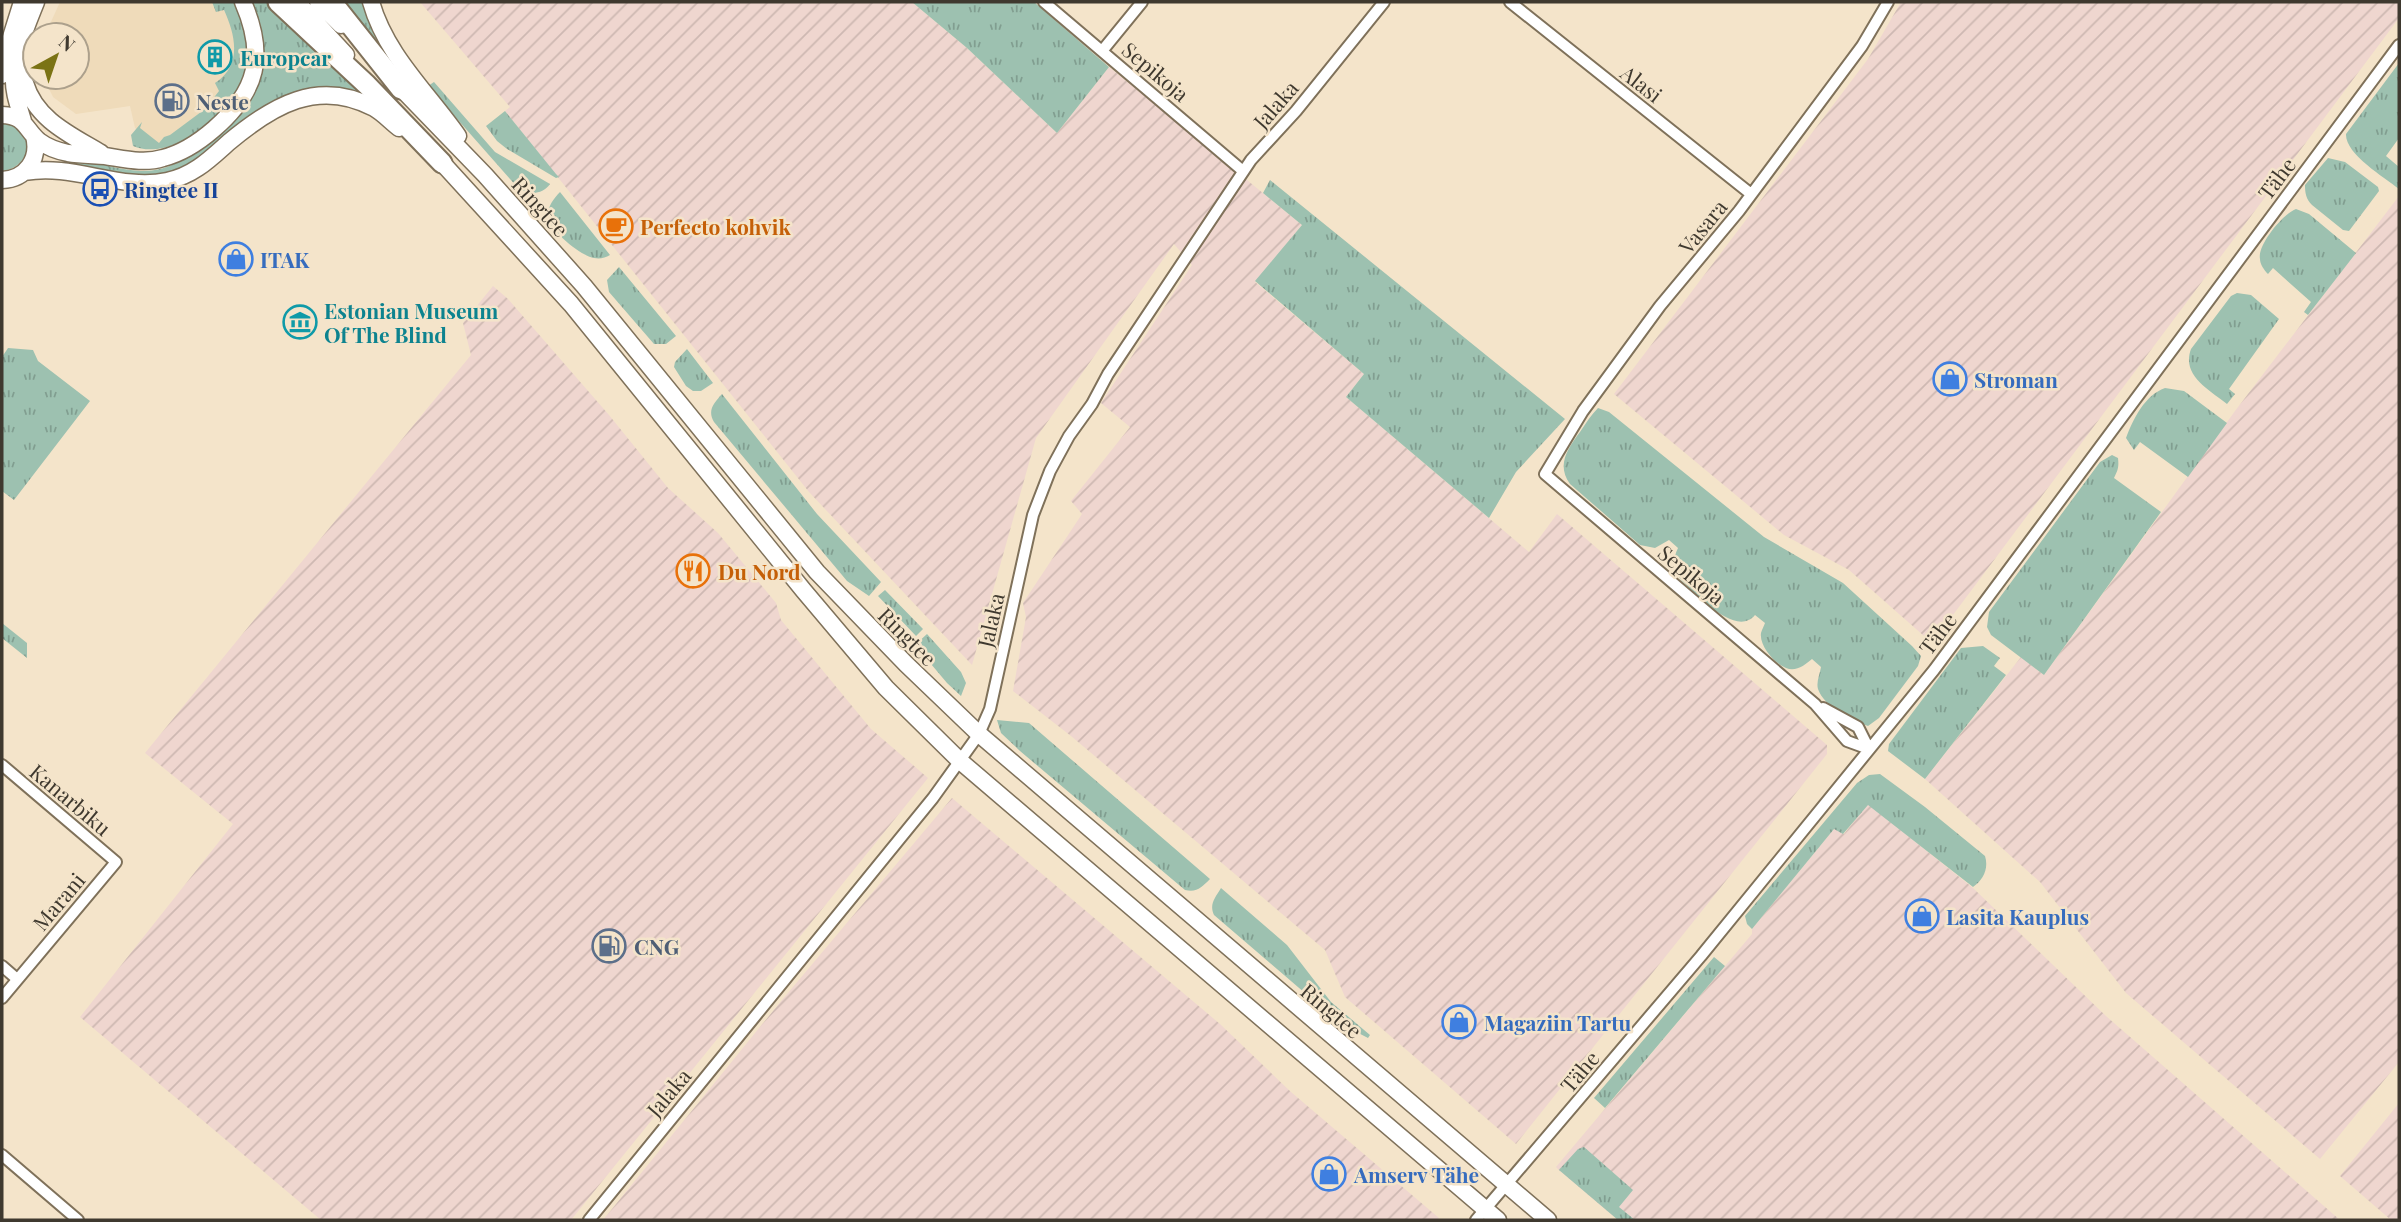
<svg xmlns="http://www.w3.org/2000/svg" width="2401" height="1222" viewBox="0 0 2401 1222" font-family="'Playfair Display',serif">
	<defs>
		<pattern id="industrial-furrows" width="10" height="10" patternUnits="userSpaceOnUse" patternTransform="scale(1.75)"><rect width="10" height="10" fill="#efd6cf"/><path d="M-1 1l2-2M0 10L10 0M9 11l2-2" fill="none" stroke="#ceb8b2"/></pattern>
		<pattern id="grass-tufts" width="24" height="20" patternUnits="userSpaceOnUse" patternTransform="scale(1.75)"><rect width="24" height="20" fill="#9dc1b0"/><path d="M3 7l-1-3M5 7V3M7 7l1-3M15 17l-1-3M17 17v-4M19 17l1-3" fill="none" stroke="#819e90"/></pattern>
	</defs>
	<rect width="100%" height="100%" fill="#f4e4ca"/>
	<path fill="#efdbba" d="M 60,2 L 217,2 L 237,28 L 239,59 L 210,111 L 157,145 L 135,128 L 130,106 L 76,114 L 53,97 L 43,77 L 77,77 L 77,35 L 45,35 Z"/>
	<path fill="url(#industrial-furrows)" d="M 420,2 L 912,2 L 967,48 L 1057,133 L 1109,67 L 1302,225 L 1255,282 L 1364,374 L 1346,397 L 1529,552 L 1557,514 L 1827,745 L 1827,754 L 1516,1144 L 1345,997 L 1325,950 L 1071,736 L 1013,691 L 1026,617 L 1023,603 L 1082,514 L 1071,501 L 1130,427 L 1101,403 L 1192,265 L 1174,244 L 1036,438 L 972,665 L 809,492 L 505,111 L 510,107 Z
		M 1901,2 L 2399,2 L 2399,18 L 1932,643 L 1849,570 L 1784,535 L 1614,394 L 1868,59 Z
		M 2399,196 L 2399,1062 L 2320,1159 L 2126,993 L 2040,882 L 1925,779 L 2021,657 L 2044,675 L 2235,411 Z
		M 493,286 L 508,299 L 609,415 L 668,488 L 718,533 L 776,603 L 781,620 L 871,729 L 928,778 L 571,1220 L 321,1220 L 80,1017 L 233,824 L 145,753 L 471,355 L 463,323 Z
		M 952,798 L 1220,1024 L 1291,1092 L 1439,1218 L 1437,1220 L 603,1220 L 782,1000 Z
		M 1868,804 L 1973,888 L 2106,1016 L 2340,1220 L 1618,1220 L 1559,1170 L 1556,1167 L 1752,934 L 1752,929 L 1834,829 L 1844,834 Z
		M 2399,1103 L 2399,1220 L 2391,1220 L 2340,1176 Z"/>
	<path fill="url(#grass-tufts)" d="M 212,2 L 236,2 C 244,27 253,48 246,75 C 237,112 172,163 133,146 L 131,135 L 142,122 L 140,128 L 159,143 L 164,137 L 170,135 L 205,109 L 219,91 L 215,83 C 243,65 235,34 224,10 L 216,12 Z
		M 250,2 L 270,2 L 367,97 C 308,75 269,99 225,137 C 214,147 201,160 187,167 C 150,185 108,170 70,163 L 72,157 C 94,162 118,170 141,171 C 194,172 226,120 256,84 Z
		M 341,2 L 363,2 L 367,17 L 382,44 L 377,47 Z
		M 912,2 L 1034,2 L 1109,67 L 1057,133 L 967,48 Z
		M 2399,63 L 2399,138 L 2386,156 L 2399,167 L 2399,189 C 2384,177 2345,154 2346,134 Z
		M 434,82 L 495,152 L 550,184 C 542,195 529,195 518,188 L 428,86 Z
		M 505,111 L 556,174 L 559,177 L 556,178 L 507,149 L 497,141 L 486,126 Z
		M 6,122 C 35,131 34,164 4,171 L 2,170 L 2,123 Z
		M 2328,158 L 2345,162 L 2378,187 L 2379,191 L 2349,231 L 2343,230 L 2312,205 C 2306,199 2305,193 2305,185 Z
		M 1270,180 L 1565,419 L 1516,472 L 1489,518 L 1346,397 L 1364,374 L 1255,281 L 1302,225 L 1263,193 Z
		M 560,192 L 610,255 C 605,258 600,259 594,258 C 581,256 550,231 548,217 C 547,208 553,199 560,192 Z
		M 2296,209 L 2309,214 L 2356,253 L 2308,315 L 2304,312 L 2311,302 L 2273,268 L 2268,274 C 2264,270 2260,264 2260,259 C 2257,245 2284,213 2296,209 Z
		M 619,267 L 676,336 L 666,344 L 654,344 L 609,292 L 607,280 Z
		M 2237,293 L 2251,295 L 2279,319 L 2229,389 L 2235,394 L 2227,404 C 2210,390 2181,376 2191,349 L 2231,296 Z
		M 8,348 L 33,350 L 38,361 L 90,401 L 14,500 L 2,491 L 2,357 Z
		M 687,349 L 713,383 L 701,391 L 693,391 L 686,386 L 674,367 L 675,362 Z
		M 2165,388 L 2184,391 L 2227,423 L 2188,477 L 2140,442 L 2134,450 L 2126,438 C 2133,419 2145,395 2165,388 Z
		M 722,394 L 817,514 L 881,582 L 869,596 L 847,581 L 714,422 C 707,410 714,403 722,394 Z
		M 1598,408 L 1609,412 L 1764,537 L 1843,583 L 1912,646 L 1921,656 L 1918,666 L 1879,718 L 1868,726 C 1852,719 1824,707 1818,689 C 1816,682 1820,674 1821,667 L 1812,659 C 1805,665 1796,672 1786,668 C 1775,664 1759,646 1761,633 C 1762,629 1764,626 1765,623 L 1755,615 C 1736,638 1698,595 1682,581 C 1672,569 1672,561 1678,548 L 1669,540 L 1655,548 L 1640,545 L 1570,484 C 1556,465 1568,448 1580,432 C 1586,423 1591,415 1598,408 Z
		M 2112,455 L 2118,458 C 2119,467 2118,470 2114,478 L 2161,512 L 2044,675 L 1991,635 L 1987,627 L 1989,612 L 2100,462 Z
		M 885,590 L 923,629 L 916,636 L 878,596 Z
		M 2,623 L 27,643 L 27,658 L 2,638 Z
		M 927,634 L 961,672 L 966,683 L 961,696 L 947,683 L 915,645 Z
		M 1983,646 L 2000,658 L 1994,666 L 2006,675 L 1925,779 L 1888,751 L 1889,744 L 1961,648 Z
		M 997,720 L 1029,723 L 1210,879 C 1202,887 1197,893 1185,890 L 1020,751 L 1001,733 Z
		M 1880,774 L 1925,807 L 1985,856 C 1989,869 1983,880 1973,887 L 1868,805 L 1843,834 L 1834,829 L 1752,929 L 1747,924 L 1745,916 L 1857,783 L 1869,775 Z
		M 1221,888 L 1287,945 L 1331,1002 L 1370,1035 L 1368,1038 L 1341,1024 L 1214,915 C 1209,904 1215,898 1221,888 Z
		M 1714,957 L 1725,966 L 1605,1108 L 1594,1098 Z
		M 1584,1147 L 1633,1190 L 1619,1207 L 1635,1220 L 1618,1220 L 1559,1170 L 1578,1149 Z"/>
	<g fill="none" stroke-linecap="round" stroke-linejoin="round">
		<defs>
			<path id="minor" d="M 1044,2 L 1243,171
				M 1510,2 L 1751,194
				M 1102,51 L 1142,2
				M 1823,708 L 1858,727 L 1869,749
				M 1869,749 L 1847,741 L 1815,704 L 1545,474 L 1583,411 L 1660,306 L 1739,211 L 1862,46 L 1888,2
				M 2,765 L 116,862 L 2,998
				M 2,966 L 17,979
				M 2,1155 L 78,1220
				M 589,1220 L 933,798 L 979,734 L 990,709 L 1033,515 L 1050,471 L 1069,436 L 1092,404 L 1108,374 L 1251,160 L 1296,111 L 1384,2
				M 1476,1220 L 1701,956 L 1934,670 L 2399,45"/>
			<path id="secondary" d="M 297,2 L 346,55
				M 318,2 L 341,25
				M 371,2 C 386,55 427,92 458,136
				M 19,50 C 21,61 22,73 25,83 C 36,120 71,135 101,153
				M 2,75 L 8,47 L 22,2
				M 395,82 L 485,175 L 584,286 L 817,572 L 906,664 L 979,734 L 1548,1220
				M 2,115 C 26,116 24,128 39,141 C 47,147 58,151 68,153 C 80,155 93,155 105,156 C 125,159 144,164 163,158 C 183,153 199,142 214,129 C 258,91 266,55 243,2
				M 23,121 C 19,107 13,92 14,77 C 15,52 27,25 36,2
				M 435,155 L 571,304 L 804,591 L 886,688 L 960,761 L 1498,1220
				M 25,172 C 73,163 120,191 167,181 C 193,176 210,159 229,142 C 272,106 318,78 374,108 C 383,113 391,122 399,128
				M 2,180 C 26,179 40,159 34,136"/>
			<path id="trunk" d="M 278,2 L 367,85 L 442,163
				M 332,2 L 401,89"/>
		</defs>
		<use href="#minor" stroke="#7f715a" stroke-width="14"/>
		<use href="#secondary" stroke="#7f715a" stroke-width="19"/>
		<use href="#trunk" stroke="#7f715a" stroke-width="23"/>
		<use href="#minor" stroke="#fff" stroke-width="10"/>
		<use href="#secondary" stroke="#fff" stroke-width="16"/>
		<use href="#trunk" stroke="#fff" stroke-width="19"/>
	</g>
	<defs>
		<symbol id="building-ring" viewBox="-11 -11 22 22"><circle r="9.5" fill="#f4e4ca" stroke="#0f9aa8" stroke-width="1.5"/><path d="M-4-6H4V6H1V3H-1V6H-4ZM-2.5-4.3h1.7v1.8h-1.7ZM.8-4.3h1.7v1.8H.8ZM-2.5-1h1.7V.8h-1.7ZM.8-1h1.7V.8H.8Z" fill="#0f9aa8"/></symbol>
		<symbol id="fuel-ring" viewBox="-11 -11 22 22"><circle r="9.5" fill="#f4e4ca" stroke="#5c6f8a" stroke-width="1.5"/><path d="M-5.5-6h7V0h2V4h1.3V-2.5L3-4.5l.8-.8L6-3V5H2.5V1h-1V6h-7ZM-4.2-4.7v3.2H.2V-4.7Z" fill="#5c6f8a"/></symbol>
		<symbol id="bus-ring" viewBox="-11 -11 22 22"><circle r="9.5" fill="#f4e4ca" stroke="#1a4fb4" stroke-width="1.5"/><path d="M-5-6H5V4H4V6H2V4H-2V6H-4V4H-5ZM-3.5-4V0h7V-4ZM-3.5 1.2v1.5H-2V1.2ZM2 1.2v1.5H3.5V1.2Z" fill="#1a4fb4"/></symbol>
		<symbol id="cafe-ring" viewBox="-11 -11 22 22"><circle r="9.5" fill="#f4e4ca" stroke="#e8710a" stroke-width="1.5"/><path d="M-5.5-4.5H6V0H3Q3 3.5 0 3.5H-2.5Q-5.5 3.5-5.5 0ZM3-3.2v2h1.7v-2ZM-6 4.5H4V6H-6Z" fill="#e8710a"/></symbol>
		<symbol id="shop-ring" viewBox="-11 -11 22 22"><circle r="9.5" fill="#f4e4ca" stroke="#3f7fe0" stroke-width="1.5"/><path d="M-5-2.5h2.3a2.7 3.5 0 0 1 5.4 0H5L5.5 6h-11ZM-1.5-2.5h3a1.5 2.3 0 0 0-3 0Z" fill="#3f7fe0"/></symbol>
		<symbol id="museum-ring" viewBox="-11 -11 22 22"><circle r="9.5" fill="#f4e4ca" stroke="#0f9aa8" stroke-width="1.5"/><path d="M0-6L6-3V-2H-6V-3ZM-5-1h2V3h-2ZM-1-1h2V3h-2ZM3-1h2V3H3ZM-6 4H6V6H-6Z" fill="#0f9aa8"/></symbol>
		<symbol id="restaurant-ring" viewBox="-11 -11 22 22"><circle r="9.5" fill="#f4e4ca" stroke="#e8710a" stroke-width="1.5"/><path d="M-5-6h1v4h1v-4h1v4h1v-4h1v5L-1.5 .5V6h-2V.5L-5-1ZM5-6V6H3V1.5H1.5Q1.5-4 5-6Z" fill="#e8710a"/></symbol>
	</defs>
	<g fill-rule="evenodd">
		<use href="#building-ring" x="196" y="38" width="38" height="38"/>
		<use href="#fuel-ring" x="153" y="82" width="38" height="38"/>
		<use href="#bus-ring" x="81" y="170" width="38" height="38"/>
		<use href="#cafe-ring" x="597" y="207" width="38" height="38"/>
		<use href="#shop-ring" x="217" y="240" width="38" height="38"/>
		<use href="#museum-ring" x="281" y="303" width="38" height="38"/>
		<use href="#shop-ring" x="1931" y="360" width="38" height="38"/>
		<use href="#restaurant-ring" x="674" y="552" width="38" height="38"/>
		<use href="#shop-ring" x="1903" y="897" width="38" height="38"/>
		<use href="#fuel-ring" x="590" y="927" width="38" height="38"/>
		<use href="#shop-ring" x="1440" y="1003" width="38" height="38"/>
		<use href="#shop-ring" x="1310" y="1155" width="38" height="38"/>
	</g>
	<g text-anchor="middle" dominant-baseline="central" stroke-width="5" stroke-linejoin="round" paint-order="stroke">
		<g font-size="21" font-weight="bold" fill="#0d838f" stroke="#f4e4ca" text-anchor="start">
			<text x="240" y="57">Europcar</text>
			<text x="324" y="310">Estonian Museum<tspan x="324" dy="24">Of The Blind</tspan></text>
		</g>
		<g font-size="21" fill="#3f392f" stroke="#f4e4ca">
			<text transform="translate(1156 71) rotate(40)">Sepikoja</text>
			<text transform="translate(1642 83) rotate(38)">Alasi</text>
			<text transform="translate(1275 104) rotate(-49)">Jalaka</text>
			<text transform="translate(2276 178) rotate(-53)">Tähe</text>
			<text transform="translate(541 206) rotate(48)">Ringtee</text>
			<text transform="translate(1702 226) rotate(-51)">Vasara</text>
			<text transform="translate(1692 574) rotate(40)">Sepikoja</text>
			<text transform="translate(990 620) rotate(-77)">Jalaka</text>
			<text transform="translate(1937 633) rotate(-53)">Tähe</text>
			<text transform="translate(908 636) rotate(45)">Ringtee</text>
			<text transform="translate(71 799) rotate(40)">Kanarbiku</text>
			<text transform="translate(58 901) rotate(-50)">Marani</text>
			<text transform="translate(1332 1010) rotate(40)">Ringtee</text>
			<text transform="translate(1579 1071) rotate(-50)">Tähe</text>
			<text transform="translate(668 1092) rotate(-50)">Jalaka</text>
		</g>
		<g font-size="21" font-weight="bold" fill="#4e5e75" stroke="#f4e4ca" text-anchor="start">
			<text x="196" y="101">Neste</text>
			<text x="634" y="946">CNG</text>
		</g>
		<g font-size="21" font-weight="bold" fill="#164399" stroke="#f4e4ca" text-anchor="start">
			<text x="124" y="189">Ringtee II</text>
		</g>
		<g font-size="21" font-weight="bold" fill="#c56008" stroke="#f4e4ca" text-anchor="start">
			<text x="640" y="226">Perfecto kohvik</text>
			<text x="718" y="571">Du Nord</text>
		</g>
		<g font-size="21" font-weight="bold" fill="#366cbe" stroke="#f4e4ca" text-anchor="start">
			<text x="260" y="259">ITAK</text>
			<text x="1974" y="379">Stroman</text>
			<text x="1946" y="916">Lasita Kauplus</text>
			<text x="1484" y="1022">Magaziin Tartu</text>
			<text x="1354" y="1174">Amserv Tähe</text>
		</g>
	</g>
	<rect width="2401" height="1222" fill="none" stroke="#3f392f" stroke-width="7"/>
	<g transform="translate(56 56) rotate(40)"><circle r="33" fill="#f4e4ca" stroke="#aca08c" stroke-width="2"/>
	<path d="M0-5L12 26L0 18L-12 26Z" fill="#7b7315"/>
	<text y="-10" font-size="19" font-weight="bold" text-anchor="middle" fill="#3f392f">N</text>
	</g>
</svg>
